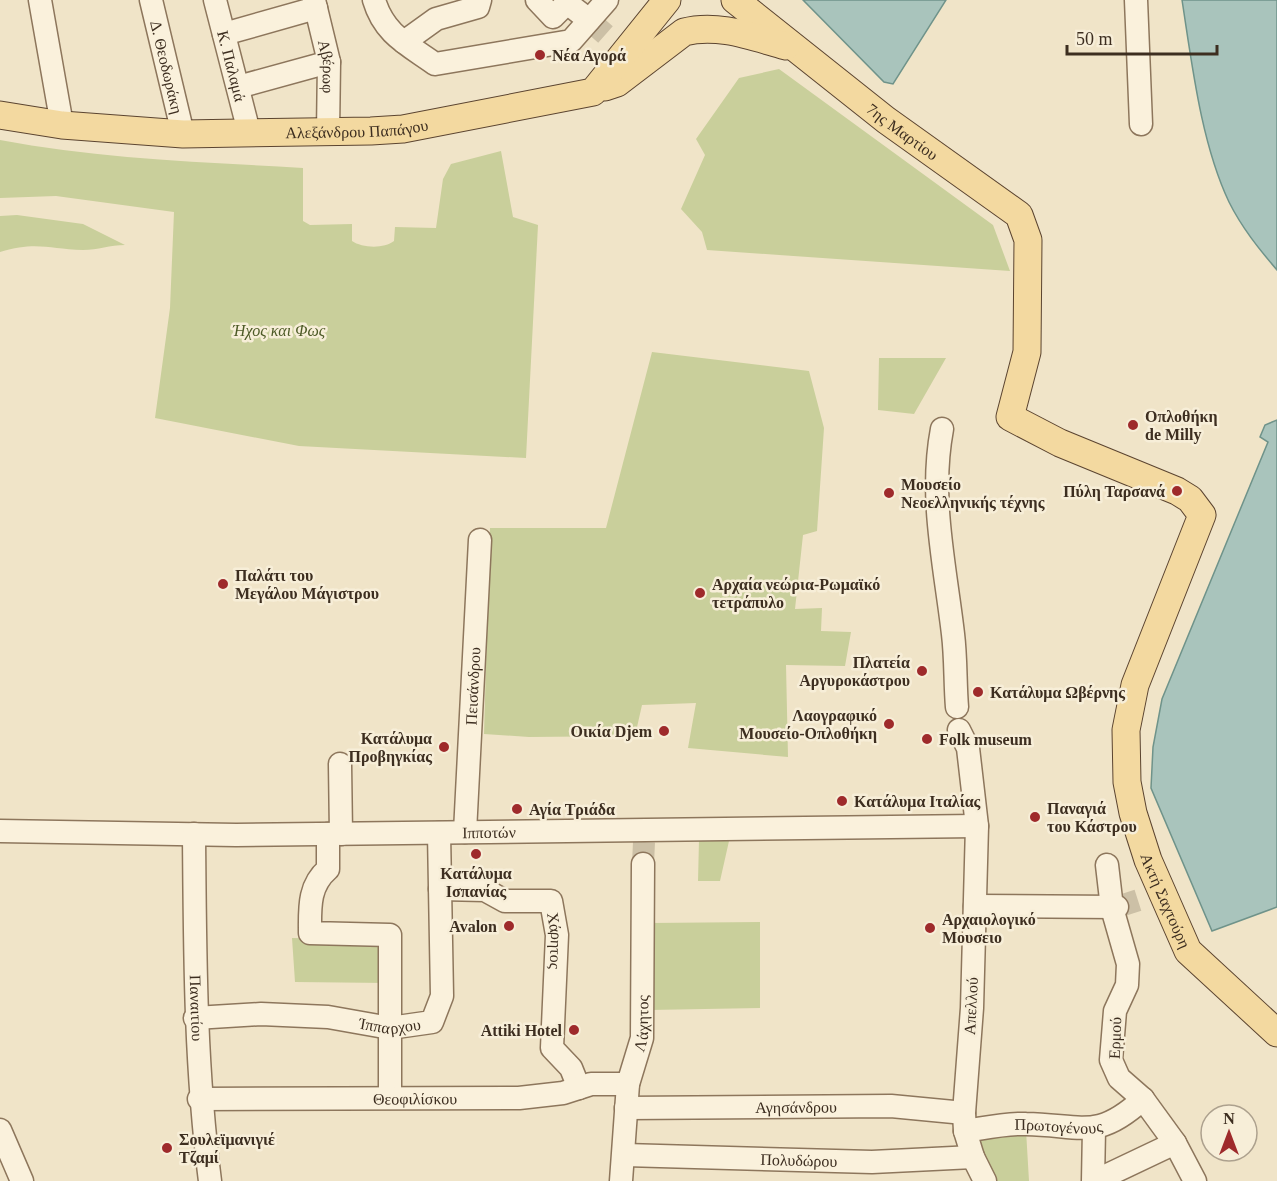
<svg xmlns="http://www.w3.org/2000/svg" width="1277" height="1181" viewBox="0 0 1277 1181" font-family="'Times New Roman',serif">
	<rect width="100%" height="100%" fill="#f0e4c8"/>
	<path fill="#c9cf9b" d="M 779,69 L 993,225 L 1010,271 L 707,250 L 702,232 L 681,209 L 705,155 L 696,139 L 739,78 Z
		M 0,140 C 99,159 202,162 303,168 L 303,221 L 310,225 L 352,224 L 352,241 C 362,248 384,249 394,241 L 395,227 L 436,228 L 443,179 L 451,164 L 501,151 L 513,217 L 538,225 L 526,458 L 299,446 L 155,418 L 170,308 L 174,212 L 56,196 L 0,198 Z
		M 17,215 L 83,224 L 125,245 C 110,245 98,250 83,250 C 49,249 36,241 0,252 L 0,216 Z
		M 652,352 L 809,371 L 824,428 L 817,531 L 803,535 L 795,609 L 822,608 L 821,631 L 851,632 L 845,666 L 786,665 L 788,757 L 688,748 L 696,703 L 642,705 L 635,736 L 529,737 L 484,734 L 490,528 L 606,528 Z
		M 879,358 L 946,358 L 914,414 L 878,410 Z
		M 699,840 L 729,841 L 720,881 L 698,881 Z
		M 760,922 L 760,1008 L 650,1010 L 649,923 Z
		M 292,938 L 386,940 L 387,983 L 295,982 Z
		M 1026,1130 L 1029,1181 L 991,1181 L 975,1137 Z"/>
	<path fill="#a9c4bc" stroke="#6f938a" stroke-width="1.5" d="M 803,0 L 946,0 L 893,84 L 884,82 Z
		M 1182,0 L 1277,0 L 1277,270 C 1259,249 1242,228 1229,202 C 1201,143 1192,64 1182,0 Z
		M 1277,420 L 1277,907 L 1212,931 L 1151,788 L 1153,747 L 1162,699 L 1268,442 L 1260,437 L 1265,425 Z"/>
	<g fill="none" stroke-linecap="round" stroke-linejoin="round">
		<path stroke="#ccc0a6" stroke-width="22" stroke-dasharray="22 11" stroke-linecap="butt" d="M 589,20 L 606,35
			M 643,864 L 644,842
			M 1117,907 L 1145,898"/>
		<defs>
			<g id="minor">
				<path d="M 40,0 L 62,125"/>
				<path id="s1" d="M 151,0 L 183,134"/>
				<path id="s2" d="M 215,0 L 249,132"/>
				<path id="s3" d="M 314,0 L 329,62 L 328,132"/>
				<path d="M 374,0 C 384,34 407,44 435,64 L 571,41 L 607,0"/>
				<path d="M 537,0 L 553,17 L 567,3 L 589,20"/>
				<path d="M 1136,0 L 1141,124"/>
				<path d="M 224,34 L 316,8"/>
				<path d="M 404,42 L 436,19 L 478,7 L 480,0"/>
				<path d="M 238,87 L 329,62"/>
				<path d="M 942,429 C 929,498 945,565 953,634 C 956,658 955,683 957,707"/>
				<path d="M 959,730 L 968,748 L 977,826 L 972,1008 L 964,1113 L 965,1131 L 973,1157 L 985,1181"/>
				<path d="M 340,764 L 341,834"/>
				<path id="s4" d="M 0,831 L 236,835 L 977,826"/>
				<path id="s5" d="M 465,832 L 480,540"/>
				<path id="s6" d="M 194,834 C 195,952 195,1064 210,1181"/>
				<path d="M 328,834 L 328,869 C 308,886 310,909 310,933 L 390,935 L 390,1097"/>
				<path d="M 1107,865 L 1112,908 L 1128,964 L 1127,985 L 1115,1011 L 1111,1060 L 1119,1078 L 1143,1099 L 1175,1143 L 1195,1181"/>
				<path id="s7" d="M 440,889 L 485,890 L 505,901 L 551,901 L 557,935 L 552,1048 L 571,1068 L 579,1088"/>
				<path d="M 975,906 L 1117,907"/>
				<path id="s8" d="M 195,1018 L 261,1014 L 328,1017 L 390,1028 L 432,1022 L 442,996 L 439,833"/>
				<path id="s9" d="M 199,1099 L 519,1098 L 563,1093 L 591,1084 L 628,1084"/>
				<path id="s10" d="M 626,1108 L 891,1106 L 964,1113"/>
				<path d="M 0,1130 L 22,1181"/>
				<path id="s11" d="M 965,1131 C 985,1128 1006,1123 1026,1124 C 1082,1125 1097,1141 1143,1099"/>
				<path id="s12" d="M 625,1155 L 872,1162 L 973,1157"/>
				<path id="s13" d="M 621,1181 L 628,1084 L 642,1038 L 643,864"/>
				<path d="M 1093,1181 L 1094,1129"/>
				<path d="M 1095,1181 L 1175,1143"/>
			</g>
			<g id="major">
				<path id="s14" d="M 735,0 L 886,120 L 1019,215 L 1028,240 L 1027,352 L 1010,417 L 1060,443 L 1177,491 L 1190,499 L 1202,515 L 1135,685 L 1126,730 L 1127,782 L 1133,813 L 1148,860 L 1188,951 L 1277,1033"/>
				<path d="M 605,87 L 617,83 L 684,32 C 718,23 753,37 786,46"/>
				<path id="s15" d="M 0,115 L 62,125 L 183,134 L 371,131 L 403,129 L 593,92 L 667,0"/>
			</g>
		</defs>
		<use href="#minor" stroke="#8d765c" stroke-width="25"/>
		<use href="#major" stroke="#5b4430" stroke-width="29"/>
		<use href="#minor" stroke="#faf1dc" stroke-width="22"/>
		<use href="#major" stroke="#f3d9a0" stroke-width="27"/>
	</g>
	<g fill="#9e2a2b" stroke="#f7eed8" stroke-width="2">
		<circle cx="540" cy="55" r="6"/>
		<circle cx="1133" cy="425" r="6"/>
		<circle cx="1177" cy="491" r="6"/>
		<circle cx="889" cy="493" r="6"/>
		<circle cx="223" cy="584" r="6"/>
		<circle cx="700" cy="593" r="6"/>
		<circle cx="922" cy="671" r="6"/>
		<circle cx="978" cy="692" r="6"/>
		<circle cx="889" cy="724" r="6"/>
		<circle cx="664" cy="731" r="6"/>
		<circle cx="927" cy="739" r="6"/>
		<circle cx="444" cy="747" r="6"/>
		<circle cx="842" cy="801" r="6"/>
		<circle cx="517" cy="809" r="6"/>
		<circle cx="1035" cy="817" r="6"/>
		<circle cx="476" cy="854" r="6"/>
		<circle cx="509" cy="926" r="6"/>
		<circle cx="930" cy="928" r="6"/>
		<circle cx="574" cy="1030" r="6"/>
		<circle cx="167" cy="1148" r="6"/>
	</g>
	<g text-anchor="middle" dominant-baseline="central" stroke-width="5" stroke-linejoin="round" paint-order="stroke">
		<g font-size="16" font-weight="bold" fill="#3d2e20" stroke="#f7eed8" text-anchor="start">
			<text x="552" y="55">Νέα Αγορά</text>
			<text x="1145" y="416">Οπλοθήκη<tspan x="1145" dy="18">de Milly</tspan></text>
			<text x="901" y="484">Μουσείο<tspan x="901" dy="18">Νεοελληνικής τέχνης</tspan></text>
			<text x="1165" y="491" text-anchor="end">Πύλη Ταρσανά</text>
			<text x="235" y="575">Παλάτι του<tspan x="235" dy="18">Μεγάλου Μάγιστρου</tspan></text>
			<text x="712" y="584">Αρχαία νεώρια-Ρωμαϊκό<tspan x="712" dy="18">τετράπυλο</tspan></text>
			<text x="910" y="662" text-anchor="end">Πλατεία<tspan x="910" dy="18">Αργυροκάστρου</tspan></text>
			<text x="990" y="692">Κατάλυμα Ωβέρνης</text>
			<text x="877" y="715" text-anchor="end">Λαογραφικό<tspan x="877" dy="18">Μουσείο-Οπλοθήκη</tspan></text>
			<text x="652" y="731" text-anchor="end">Οικία Djem</text>
			<text x="432" y="738" text-anchor="end">Κατάλυμα<tspan x="432" dy="18">Προβηγκίας</tspan></text>
			<text x="939" y="739">Folk museum</text>
			<text x="854" y="801">Κατάλυμα Ιταλίας</text>
			<text x="1047" y="808">Παναγιά<tspan x="1047" dy="18">του Κάστρου</tspan></text>
			<text x="529" y="809">Αγία Τριάδα</text>
			<text x="476" y="873" text-anchor="middle">Κατάλυμα<tspan x="476" dy="18">Ισπανίας</tspan></text>
			<text x="942" y="919">Αρχαιολογικό<tspan x="942" dy="18">Μουσειο</tspan></text>
			<text x="497" y="926" text-anchor="end">Avalon</text>
			<text x="562" y="1030" text-anchor="end">Attiki Hotel</text>
			<text x="179" y="1139">Σουλεϊμανιγιέ<tspan x="179" dy="18">Τζαμί</tspan></text>
		</g>
		<g font-size="16" fill="#3d2e20" stroke="#f7eed8">
			<text stroke="none"><textPath href="#s2" startOffset="68">Κ. Παλαμά</textPath></text>
			<text stroke="none"><textPath href="#s3" startOffset="68">Αβέρωφ</textPath></text>
			<text stroke="none"><textPath href="#s1" startOffset="69">Δ. Θεοδωράκη</textPath></text>
			<text stroke="none"><textPath href="#s15" startOffset="358">Αλεξάνδρου Παπάγου</textPath></text>
			<text stroke="none"><textPath href="#s14" startOffset="213">7ης Μαρτίου</textPath></text>
			<text stroke="none"><textPath href="#s5" startOffset="146">Πεισάνδρου</textPath></text>
			<text stroke="none"><textPath href="#s4" startOffset="489">Ιπποτών</textPath></text>
			<text stroke="none"><textPath href="#s14" startOffset="1186">Ακτή Σαχτούρη</textPath></text>
			<text stroke="none"><textPath href="#s7" startOffset="154">Χάρητος</textPath></text>
			<text transform="translate(971 1006) rotate(-87)">Απελλού</text>
			<text stroke="none"><textPath href="#s6" startOffset="174">Παναιτίου</textPath></text>
			<text stroke="none"><textPath href="#s8" startOffset="196">Ίππαρχου</textPath></text>
			<text stroke="none"><textPath href="#s13" startOffset="160">Λάχητος</textPath></text>
			<text transform="translate(1115 1038) rotate(-88)">Ερμού</text>
			<text stroke="none"><textPath href="#s9" startOffset="216">Θεοφιλίσκου</textPath></text>
			<text stroke="none"><textPath href="#s10" startOffset="170">Αγησάνδρου</textPath></text>
			<text stroke="none"><textPath href="#s11" startOffset="94">Πρωτογένους</textPath></text>
			<text stroke="none"><textPath href="#s12" startOffset="174">Πολυδώρου</textPath></text>
		</g>
		<g font-size="16" font-style="italic" fill="#4d5a26" stroke="#f7eed8">
			<text x="279" y="330">Ήχος και Φως</text>
		</g>
	</g>
	<g transform="translate(1229 1133)"><circle r="28" fill="#f7eed8" stroke="#ada18e" stroke-width="1.5"/>
	<path d="M0-4.5L10 22L0 15L-10 22Z" fill="#9e2a2b"/>
	<text y="-9" font-size="16" font-weight="bold" text-anchor="middle" fill="#3d2e20">N</text>
	</g>
	<path d="M1067 45v9h150v-9" fill="none" stroke="#3d2e20" stroke-width="3"/>
	<text x="1076" y="45" font-size="18" fill="#3d2e20" stroke="#f7eed8" stroke-width="4.5" paint-order="stroke">50 m</text>
</svg>
